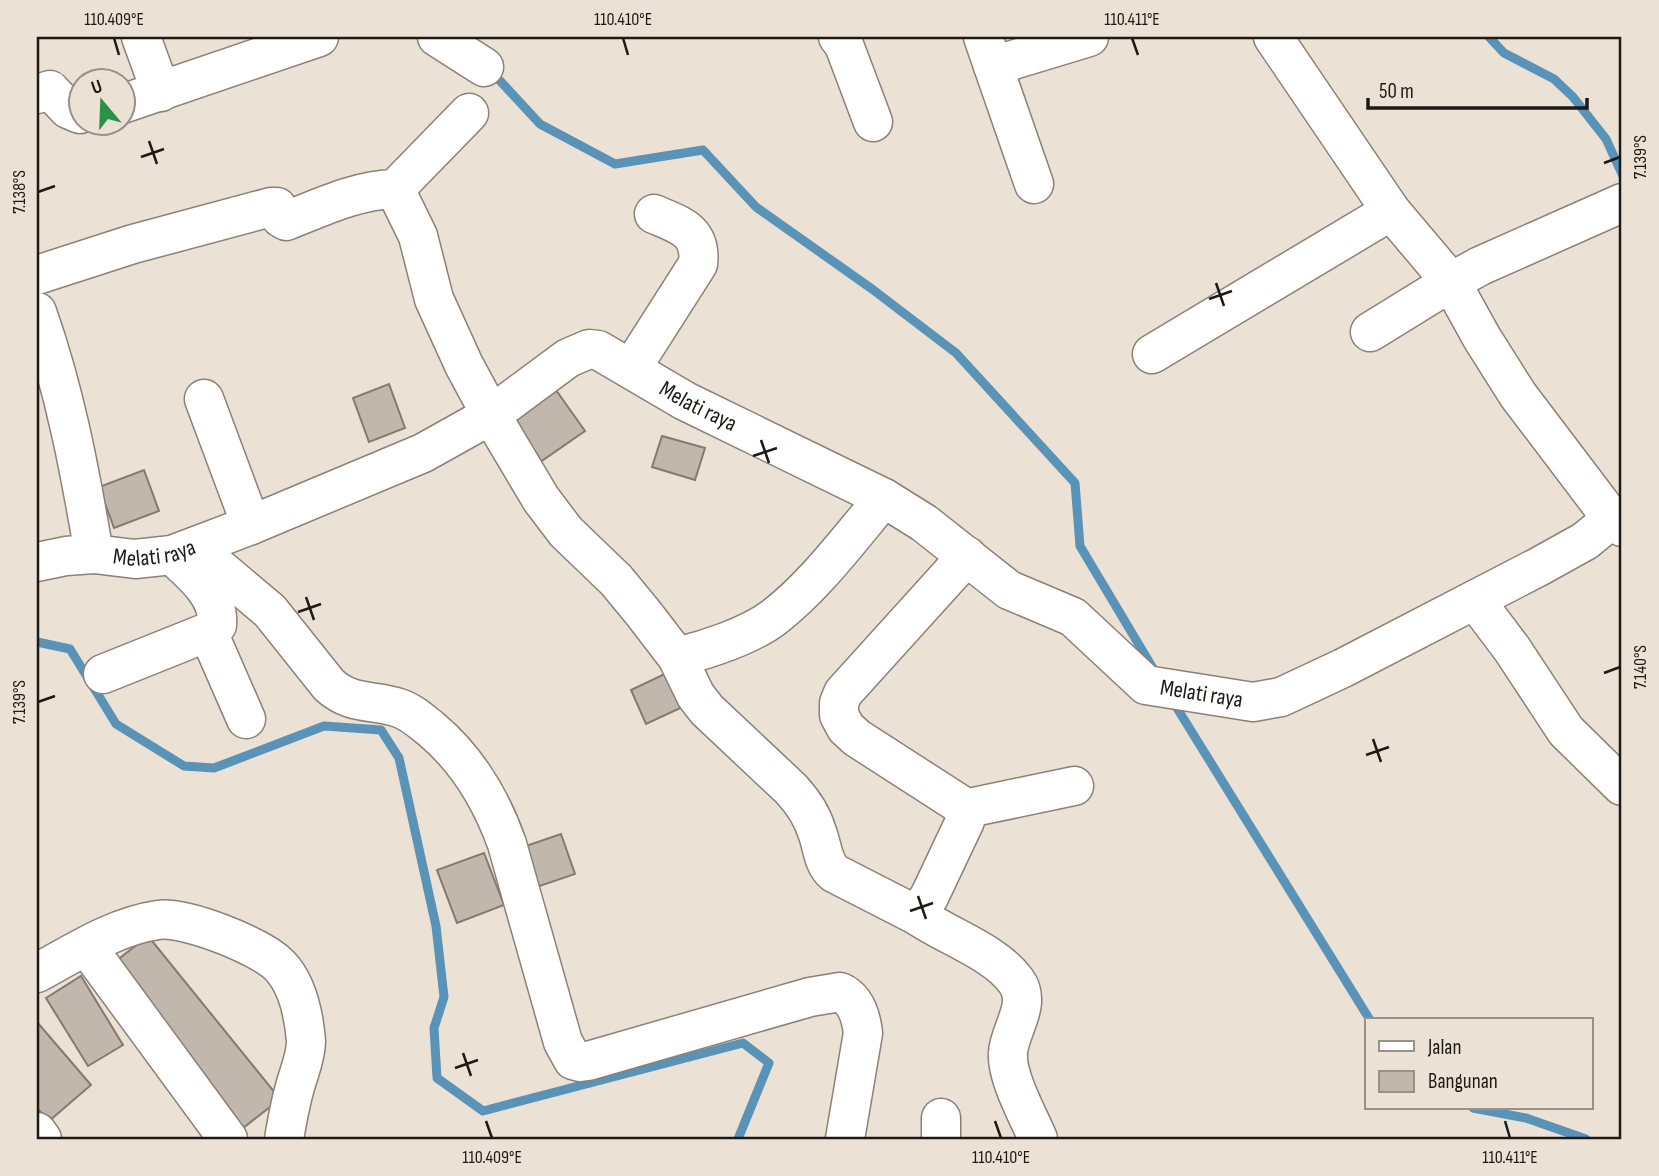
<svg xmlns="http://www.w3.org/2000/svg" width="1659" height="1176" viewBox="0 0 1659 1176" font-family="'Sofia Sans Condensed',sans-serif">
	<rect width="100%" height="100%" fill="#ece1d5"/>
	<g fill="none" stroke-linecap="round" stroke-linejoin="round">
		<path stroke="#5993b7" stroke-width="9" d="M 1489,37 L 1504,53 L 1554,79 L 1573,97 L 1606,139 L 1622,174
			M 491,71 L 540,124 L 615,164 L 703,150 L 756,207 L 872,289 L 956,353 L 1075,483 L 1080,546 L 1154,670
			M 37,642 L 70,649 L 116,724 L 184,766 L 214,768 L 324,726 L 381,730 L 399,758 L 436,926 L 444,997 L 434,1028 L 437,1078 L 483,1111 L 743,1043 L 769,1063 L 738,1139
			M 1172,700 L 1370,1020
			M 1473,1108 L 1526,1118 L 1586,1139"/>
	</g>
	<path fill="#c1b7ac" stroke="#847a70" stroke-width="2" d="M 551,383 L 585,431 L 530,469 L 497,421 Z
		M 389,384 L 405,428 L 369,442 L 353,398 Z
		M 662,436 L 705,448 L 695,480 L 652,467 Z
		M 144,470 L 159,511 L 114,528 L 99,487 Z
		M 673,670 L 689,704 L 646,724 L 631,690 Z
		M 561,834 L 575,874 L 525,891 L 511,851 Z
		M 484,853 L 504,905 L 457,923 L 437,870 Z
		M 148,936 L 280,1099 L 238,1132 L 106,969 Z
		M 81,976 L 123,1045 L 88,1066 L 46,998 Z
		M 37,1022 L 91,1085 L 49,1121 L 37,1108 Z"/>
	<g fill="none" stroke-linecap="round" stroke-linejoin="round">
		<defs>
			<g id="minor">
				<path d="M 141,37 L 161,92"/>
				<path d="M 437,37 L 484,67"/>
				<path d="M 838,37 L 844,45 L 873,122"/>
				<path d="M 983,37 L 1034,184"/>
				<path d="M 1273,37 L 1391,211 L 1451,282 L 1482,338 L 1518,395 L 1612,519 L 1622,527"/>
				<path d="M 993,66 L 1089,37"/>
				<path d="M 37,94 L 50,90 L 68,109 L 80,114"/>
				<path d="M 122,104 L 319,37"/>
				<path d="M 395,189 L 418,236 L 434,299 L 464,365 L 491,415 L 541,499 L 566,532 L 616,580 L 644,614 L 677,657 L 696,696 L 707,710 L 791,789 C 803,802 812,815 817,832 C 823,847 822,862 834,873 L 918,916"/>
				<path d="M 37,275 L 133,244 L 271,207 L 277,207 L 281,218 L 286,221 C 322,207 356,190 395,189 L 469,113"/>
				<path id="s1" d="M 37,312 C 65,391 80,471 94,554 L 135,559 L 172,555 L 251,525 L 423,453 L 491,415 L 568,358 L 589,349 L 598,350 L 685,401 L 884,498 L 924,523 L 1009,590 L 1073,617 L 1146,685 L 1253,702 L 1281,697 L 1343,668 L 1540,566 L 1585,541 L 1612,519"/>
				<path d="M 1370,332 L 1451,282 L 1480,266 L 1622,203"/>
				<path d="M 1152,354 L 1391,211"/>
				<path d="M 631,369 L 698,264 C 702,230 679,225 654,214"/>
				<path d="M 204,399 L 251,525"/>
				<path d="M 194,547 L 270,611 L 329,685 C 352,706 373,699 399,708 C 411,712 421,721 431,729 C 468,760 491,799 507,844 L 563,1042 L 573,1060 L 580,1062 L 588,1061 L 810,997 L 840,992 C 856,999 861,1016 863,1033 L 845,1139"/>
				<path d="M 967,556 L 843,693 L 839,703 L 839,715 L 846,728 L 857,738 L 961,805 L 965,814 L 965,821 L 930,895 L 918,916 C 947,936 995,952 1016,981 C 1033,1004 1009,1030 1008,1053 C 1006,1077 1029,1117 1038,1139"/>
				<path d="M 37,562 L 66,556 L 94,554"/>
				<path d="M 1475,600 L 1512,649 L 1566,731 L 1622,786"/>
				<path d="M 208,632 L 246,719"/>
				<path d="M 677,657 C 706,650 749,636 773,618 C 815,586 850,538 884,498"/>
				<path d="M 103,674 L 208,632 L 217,625 C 220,595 191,573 172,555"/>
				<path d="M 964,809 L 1074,786"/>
				<path d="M 87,947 L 228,1139"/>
				<path d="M 37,973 C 74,953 115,926 158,920 C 185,916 261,946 280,966 C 298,985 304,1017 306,1041 C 306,1057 299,1072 295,1087 C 290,1104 287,1122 284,1139"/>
				<path d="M 941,1118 L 941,1139"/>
				<path d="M 37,1132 L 42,1139"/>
			</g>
		</defs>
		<use href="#minor" stroke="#8b8177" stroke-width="41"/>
		<use href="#minor" stroke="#fff" stroke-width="38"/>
	</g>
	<path fill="none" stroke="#1d1915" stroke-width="2.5" d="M 114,38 L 119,55M 623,38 L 628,55M 1132,38 L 1138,55M 149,141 L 157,164M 141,157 L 164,149M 1604,163 L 1620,157M 38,192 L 55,186M 1216,283 L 1224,306M 1209,299 L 1232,291M 761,440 L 769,463M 753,456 L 777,448M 306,597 L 314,620M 298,612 L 321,604M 1604,673 L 1620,667M 38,702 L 55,696M 1373,739 L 1381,762M 1366,755 L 1389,747M 918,896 L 926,919M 910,911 L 933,903M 463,1053 L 471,1076M 455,1068 L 478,1060M 486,1121 L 492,1138M 995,1121 L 1001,1138M 1505,1121 L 1510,1138"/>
	<g text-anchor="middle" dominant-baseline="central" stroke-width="7" stroke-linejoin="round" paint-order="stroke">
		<g font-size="23" fill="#1d1915" stroke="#ece1d5">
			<text stroke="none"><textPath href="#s1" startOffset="919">Melati raya</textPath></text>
			<text stroke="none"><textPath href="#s1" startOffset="310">Melati raya</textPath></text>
			<text stroke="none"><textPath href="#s1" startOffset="1507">Melati raya</textPath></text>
		</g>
	</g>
	<rect width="1659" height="1176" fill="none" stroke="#ece1d5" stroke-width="77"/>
	<rect x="1365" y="1018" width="228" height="91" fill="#ece1d5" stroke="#999188" stroke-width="2"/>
	<rect x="1379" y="1041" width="35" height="10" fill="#ffffff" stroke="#999188" stroke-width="2"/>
	<text x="1428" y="1054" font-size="21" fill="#1d1915">Jalan</text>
	<rect x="1379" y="1071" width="35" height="21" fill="#c1b7ac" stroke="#999188" stroke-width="2"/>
	<text x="1428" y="1088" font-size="21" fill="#1d1915">Bangunan</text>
	<g transform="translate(102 102) rotate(341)"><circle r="33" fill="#ece1d5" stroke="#999188" stroke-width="2"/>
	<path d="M0-5L12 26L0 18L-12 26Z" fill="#2b9147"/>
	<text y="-10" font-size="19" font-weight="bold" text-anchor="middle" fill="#1d1915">U</text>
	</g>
	<path d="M1368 98v10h219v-10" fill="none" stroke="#1d1915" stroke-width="3.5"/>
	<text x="1379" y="98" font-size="21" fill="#1d1915" stroke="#ece1d5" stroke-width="5" paint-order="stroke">50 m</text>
	<rect x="38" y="38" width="1582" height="1100" fill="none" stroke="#1d1915" stroke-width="2.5"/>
	<g font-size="18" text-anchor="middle" fill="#1d1915">
		<text x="114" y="25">110.409°E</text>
		<text x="623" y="25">110.410°E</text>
		<text x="1132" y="25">110.411°E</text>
		<text transform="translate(1640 157) rotate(-90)" y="6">7.139°S</text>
		<text transform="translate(19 192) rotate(-90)" y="6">7.138°S</text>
		<text transform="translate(1640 667) rotate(-90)" y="6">7.140°S</text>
		<text transform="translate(19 702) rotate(-90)" y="6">7.139°S</text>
		<text x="492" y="1163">110.409°E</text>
		<text x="1001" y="1163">110.410°E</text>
		<text x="1510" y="1163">110.411°E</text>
	</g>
</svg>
